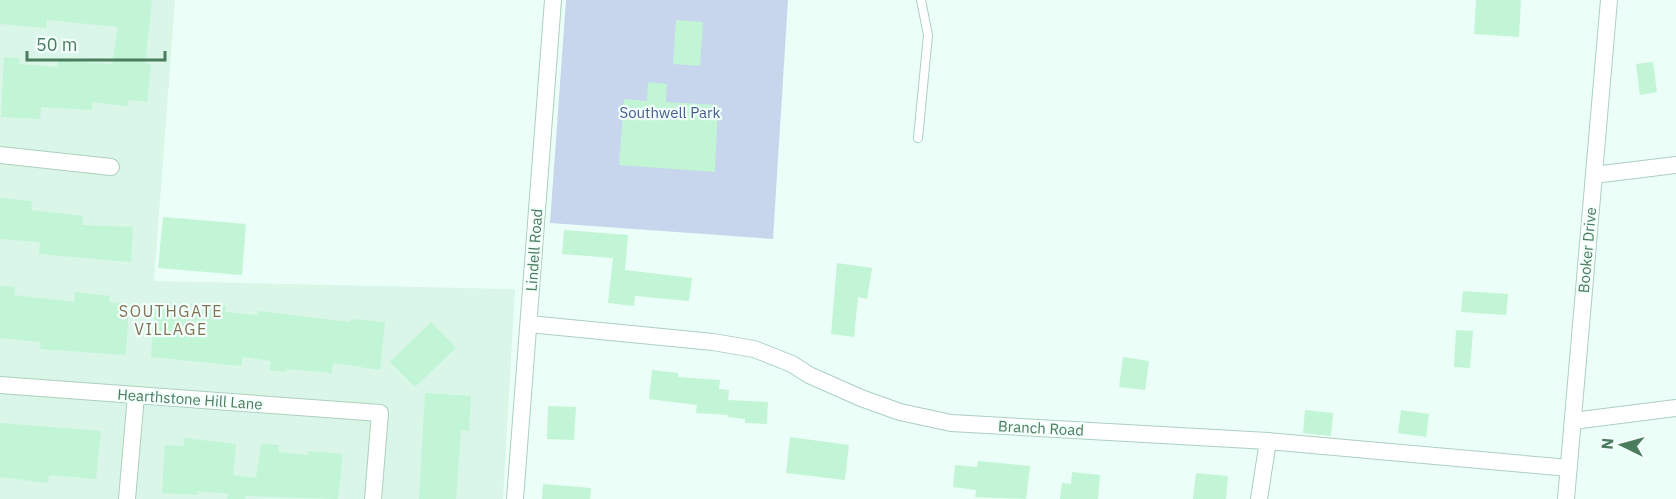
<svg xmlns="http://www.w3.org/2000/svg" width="1676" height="499" viewBox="0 0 1676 499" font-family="'IBM Plex Sans',sans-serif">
	<rect width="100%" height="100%" fill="#ebfef7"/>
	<path fill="#d9f6e9" d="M 0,0 L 175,0 L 154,281 L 515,289 L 503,499 L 0,499 Z"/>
	<path fill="#c7d6ed" d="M 566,0 L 788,0 L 773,239 L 550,223 Z"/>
	<path fill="#c1f5d6" d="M 0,0 L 152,0 L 145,63 L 151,64 L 147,102 L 128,100 L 128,106 L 92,102 L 92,110 L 41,107 L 40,119 L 1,117 L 4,57 L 19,58 L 19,64 L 57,67 L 58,60 L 112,64 L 118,27 L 47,20 L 47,28 L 0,24 Z
		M 1476,0 L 1521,0 L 1519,37 L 1474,34 Z
		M 676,20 L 703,22 L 700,66 L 673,64 Z
		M 1653,62 L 1657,92 L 1640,95 L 1636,64 Z
		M 648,82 L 667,84 L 666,102 L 718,105 L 715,172 L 619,165 L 624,99 L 647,101 Z
		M 0,198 L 32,201 L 31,210 L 83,216 L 82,225 L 133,227 L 131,262 L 39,254 L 40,242 L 0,239 Z
		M 163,217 L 246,224 L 242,275 L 158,268 Z
		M 564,230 L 628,235 L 625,270 L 692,278 L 689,301 L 635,296 L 634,306 L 608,303 L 613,258 L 562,254 Z
		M 837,263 L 872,268 L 867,299 L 858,297 L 854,337 L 831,334 Z
		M 0,286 L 15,287 L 14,295 L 74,302 L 75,292 L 110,296 L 109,302 L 129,304 L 126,355 L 40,349 L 41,342 L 0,338 Z
		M 1463,291 L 1508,294 L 1506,315 L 1461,312 Z
		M 164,302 L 179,304 L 178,309 L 210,311 L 210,305 L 226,306 L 225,312 L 257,315 L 258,311 L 350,322 L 351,319 L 385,322 L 380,370 L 333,363 L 332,373 L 287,369 L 286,372 L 269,370 L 271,361 L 242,357 L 242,366 L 151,357 L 155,306 L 164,306 Z
		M 431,322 L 456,348 L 415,387 L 390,362 Z
		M 1456,330 L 1473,331 L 1470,368 L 1454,367 Z
		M 1123,357 L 1149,361 L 1145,390 L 1119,387 Z
		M 652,370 L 678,373 L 678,377 L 720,380 L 719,389 L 729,390 L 728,400 L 768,402 L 767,424 L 745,423 L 745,419 L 728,417 L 728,415 L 696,413 L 697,405 L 649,399 Z
		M 425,393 L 471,396 L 469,431 L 461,430 L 456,499 L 419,499 Z
		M 548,406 L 576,407 L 574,440 L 547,439 Z
		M 1305,410 L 1333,413 L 1331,436 L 1303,433 Z
		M 1401,410 L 1429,414 L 1426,437 L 1398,433 Z
		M 0,423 L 101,431 L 96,479 L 49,475 L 48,483 L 0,477 Z
		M 790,437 L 849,445 L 845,480 L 786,473 Z
		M 184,438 L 236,444 L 233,475 L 256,478 L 261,444 L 279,445 L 279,452 L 307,455 L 308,451 L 343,454 L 338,499 L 246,496 L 245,499 L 227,499 L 228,494 L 198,491 L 198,495 L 162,493 L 165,445 L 184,446 Z
		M 978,461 L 1030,466 L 1026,499 L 975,497 L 976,490 L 953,487 L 955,465 L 977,467 Z
		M 1072,472 L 1100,475 L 1098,499 L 1060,499 L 1062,483 L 1071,484 Z
		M 1196,473 L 1228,476 L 1226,499 L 1193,499 Z
		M 543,484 L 591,488 L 590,499 L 542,499 Z"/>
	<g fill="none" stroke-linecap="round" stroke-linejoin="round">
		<defs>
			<path id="service" d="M 918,138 L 928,35 L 921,0"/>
			<path id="minor" d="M 0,155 L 111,167
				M 1594,175 L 1676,165
				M 529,324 L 713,342 L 754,349 L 792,364 L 809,375 L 861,398 L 900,412 L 951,423 L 1268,441 L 1569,468
				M 0,385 L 380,413 L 373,499
				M 1573,421 L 1676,408
				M 127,499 L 136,395
				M 515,499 L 553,0
				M 1259,499 L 1268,441
				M 1566,499 L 1609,0"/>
		</defs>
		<use href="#service" stroke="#acd0bc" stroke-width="10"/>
		<use href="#minor" stroke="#acd0bc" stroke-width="18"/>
		<use href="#service" stroke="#fff" stroke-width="8"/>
		<use href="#minor" stroke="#fff" stroke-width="16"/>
	</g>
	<g text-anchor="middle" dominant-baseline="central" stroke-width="4.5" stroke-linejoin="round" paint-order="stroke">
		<g font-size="15" fill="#475b8f" stroke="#f3fffa">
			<text x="670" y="112">Southwell Park</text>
		</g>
		<g font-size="15" fill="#4b7c5d" stroke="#f3fffa">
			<text transform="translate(534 250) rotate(-86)">Lindell Road</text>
			<text transform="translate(1587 250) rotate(-85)">Booker Drive</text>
			<text transform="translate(190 399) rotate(4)">Hearthstone Hill Lane</text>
			<text transform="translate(1041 428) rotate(3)">Branch Road</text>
		</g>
		<g font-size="16" letter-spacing="1.5" fill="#827357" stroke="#f3fffa">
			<text x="171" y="311">SOUTHGATE<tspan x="171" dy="18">VILLAGE</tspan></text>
		</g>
	</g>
	<g transform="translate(1622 445) rotate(275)" stroke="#f3fffa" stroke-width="4.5" paint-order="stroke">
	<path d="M0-4.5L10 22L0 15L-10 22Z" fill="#4b7c5d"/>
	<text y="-9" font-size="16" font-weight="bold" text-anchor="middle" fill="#4b7c5d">N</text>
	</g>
	<path d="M27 51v9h138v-9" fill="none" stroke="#4b7c5d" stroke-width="3"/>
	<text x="36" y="51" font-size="18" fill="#4b7c5d" stroke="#f3fffa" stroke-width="4.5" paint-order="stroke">50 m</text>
</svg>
